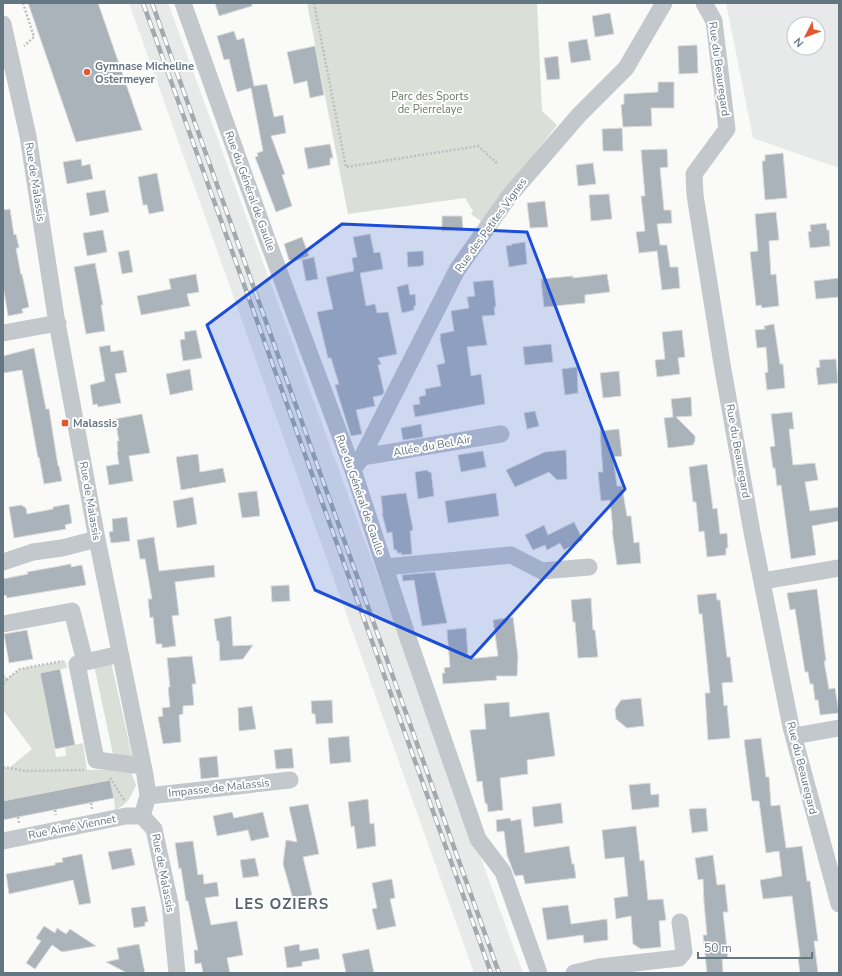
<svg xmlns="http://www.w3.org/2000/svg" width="842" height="976" viewBox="0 0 842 976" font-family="'Nunito Sans',sans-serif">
	<rect width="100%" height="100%" fill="#fafaf8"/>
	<path fill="#e8e9e9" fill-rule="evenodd" d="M 129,3 L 168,3 L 523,973 L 474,973 Z
		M 726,3 L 839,3 L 839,168 L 753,138 ZM 794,24 L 818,24 L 818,48 L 794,48 Z"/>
	<path fill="#dadfd7" d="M 307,3 L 537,3 L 542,111 L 557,125 L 482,222 L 471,214 L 473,211 L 465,198 L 348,214 Z
		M 65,661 L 67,668 L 40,673 L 56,757 L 66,756 L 65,747 L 83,743 L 87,770 L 130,769 L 136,785 C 131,797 127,805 115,810 L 114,798 L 110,780 L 3,801 L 3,767 L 9,768 L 32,749 L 3,710 L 3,676 L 7,679 L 20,669 Z
		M 111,661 L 132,757 L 114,759 L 94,665 Z"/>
	<path fill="#aab3b9" stroke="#dcdcda" d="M 28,3 L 98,3 L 142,130 L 76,142 Z
		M 215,3 L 252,3 L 252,6 L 219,16 Z
		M 610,13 L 614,34 L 595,37 L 592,16 Z
		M 234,31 L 237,40 L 244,38 L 254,86 L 267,84 L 274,117 L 283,115 L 286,133 L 271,136 L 285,174 L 282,175 L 292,206 L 276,212 L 255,157 L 258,156 L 257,153 L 263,151 L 251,88 L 237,92 L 229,59 L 224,60 L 217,36 Z
		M 587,39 L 591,60 L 571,63 L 568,42 Z
		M 697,45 L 698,73 L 679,74 L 678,46 Z
		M 315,46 L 324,95 L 310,98 L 307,81 L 294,84 L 287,52 Z
		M 558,56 L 560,79 L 547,80 L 544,58 Z
		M 658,82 L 674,82 L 674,108 L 651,108 L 652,126 L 623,127 L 621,105 L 624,104 L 624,94 L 658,92 Z
		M 622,128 L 623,151 L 603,151 L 602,129 Z
		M 330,144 L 333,158 L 330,158 L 330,165 L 308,169 L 304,148 Z
		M 667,149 L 668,167 L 660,168 L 664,210 L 671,210 L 672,223 L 657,224 L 660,245 L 667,245 L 670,267 L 678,267 L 680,288 L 662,290 L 657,251 L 639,253 L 636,232 L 645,231 L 641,196 L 645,196 L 641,150 Z
		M 783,153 L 787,198 L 765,200 L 762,161 L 765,161 L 765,155 Z
		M 81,159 L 82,166 L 90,164 L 93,179 L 67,184 L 63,162 Z
		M 593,163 L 596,184 L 578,186 L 576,165 Z
		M 157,173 L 164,211 L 149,214 L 147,205 L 143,205 L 138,177 Z
		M 105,190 L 109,212 L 90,216 L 86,193 Z
		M 609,194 L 612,219 L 591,221 L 589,195 Z
		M 545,201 L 548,227 L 530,228 L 527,203 Z
		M 10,209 L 14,235 L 16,234 L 19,248 L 16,248 L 21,275 L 22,274 L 29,307 L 22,309 L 23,313 L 8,316 L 4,291 L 3,292 L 3,210 Z
		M 776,212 L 779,240 L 769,241 L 771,275 L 776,274 L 779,306 L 762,308 L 761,305 L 756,306 L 750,252 L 758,251 L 755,214 Z
		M 442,216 L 462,216 L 463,230 L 442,231 Z
		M 826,223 L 827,230 L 829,230 L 830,246 L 810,248 L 808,232 L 811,231 L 810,225 Z
		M 103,230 L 107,252 L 87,256 L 83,233 Z
		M 370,234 L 374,253 L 380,252 L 383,269 L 360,273 L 366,306 L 375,304 L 377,313 L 388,312 L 397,354 L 378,358 L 381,364 L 378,365 L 384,392 L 382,395 L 373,397 L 375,406 L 356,410 L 362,434 L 351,436 L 335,385 L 339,384 L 331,358 L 328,358 L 317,312 L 333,309 L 326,277 L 354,271 L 352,258 L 357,257 L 353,237 Z
		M 302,237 L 309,256 L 292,262 L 291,260 L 289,260 L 284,244 Z
		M 525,242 L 527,264 L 509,267 L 506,246 L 512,245 L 512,244 Z
		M 129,250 L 133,272 L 122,274 L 118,252 Z
		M 423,251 L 424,265 L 422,265 L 422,266 L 408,267 L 407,252 Z
		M 314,257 L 318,279 L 306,281 L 302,260 Z
		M 95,263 L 103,305 L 101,305 L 105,331 L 86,334 L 74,267 Z
		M 196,274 L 199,292 L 187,294 L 190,306 L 141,315 L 137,296 L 171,289 L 169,279 Z
		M 607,274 L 610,292 L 585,295 L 585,303 L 544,307 L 541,279 L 573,276 L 573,278 Z
		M 839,278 L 839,297 L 816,299 L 814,281 Z
		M 493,280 L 496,307 L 494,307 L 495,315 L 482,316 L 487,345 L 467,347 L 471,376 L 481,374 L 485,404 L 415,417 L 413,405 L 420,404 L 419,397 L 426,395 L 425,389 L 441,386 L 437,365 L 445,363 L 440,338 L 441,337 L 440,334 L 454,331 L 451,311 L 469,308 L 467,297 L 475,296 L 473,282 Z
		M 408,284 L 410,295 L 415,294 L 416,305 L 414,306 L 414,310 L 402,313 L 397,287 Z
		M 774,324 L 780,364 L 783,364 L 785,388 L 767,390 L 765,373 L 768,372 L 766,347 L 757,348 L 755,330 L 765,329 L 764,326 Z
		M 196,330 L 202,358 L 183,361 L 180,340 L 185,339 L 184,332 Z
		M 682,330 L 685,357 L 678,358 L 680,374 L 657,377 L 655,360 L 665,359 L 662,332 Z
		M 551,344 L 553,362 L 525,365 L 523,347 Z
		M 110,345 L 111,352 L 123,350 L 127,372 L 115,374 L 121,403 L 98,407 L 97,404 L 93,405 L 90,385 L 105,381 L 99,347 Z
		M 34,348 L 46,409 L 49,409 L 58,466 L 59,466 L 62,481 L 44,484 L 39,457 L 38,458 L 22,370 L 3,373 L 3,356 Z
		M 836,359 L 838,383 L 818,385 L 816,368 L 820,367 L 819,360 Z
		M 577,367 L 578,393 L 565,395 L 562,369 Z
		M 190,369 L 193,390 L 170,395 L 166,374 Z
		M 619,371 L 621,396 L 603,398 L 600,373 Z
		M 691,397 L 692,416 L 676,417 L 695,436 L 695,441 L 693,445 L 668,448 L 664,418 L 673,417 L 671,399 Z
		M 535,411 L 539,426 L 527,429 L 524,413 Z
		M 792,412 L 794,429 L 789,429 L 793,465 L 815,463 L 818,480 L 805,482 L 810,511 L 839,507 L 839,521 L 812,526 L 816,555 L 791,559 L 781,485 L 777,486 L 775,468 L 773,468 L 770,447 L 775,446 L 771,414 Z
		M 142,414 L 150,453 L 129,456 L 133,481 L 109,485 L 106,466 L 119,464 L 117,452 L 118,451 L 117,441 L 119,441 L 115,419 Z
		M 421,424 L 423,437 L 403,440 L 401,428 Z
		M 619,429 L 622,456 L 613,457 L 617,486 L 622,486 L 627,516 L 631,516 L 634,543 L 639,542 L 641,563 L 617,565 L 612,530 L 613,530 L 610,500 L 601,501 L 598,472 L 603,472 L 600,431 Z
		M 566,450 L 567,479 L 557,480 L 549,472 L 515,487 L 506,470 L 545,452 Z
		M 483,451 L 486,467 L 461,472 L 458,455 Z
		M 198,454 L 200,472 L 223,468 L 226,482 L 181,490 L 176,457 Z
		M 707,464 L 713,509 L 717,508 L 720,534 L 727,533 L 728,548 L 726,548 L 726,555 L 707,557 L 704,531 L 699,532 L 696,502 L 693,502 L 689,467 Z
		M 428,470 L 428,472 L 431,472 L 434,496 L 418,499 L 415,472 Z
		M 257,491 L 260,516 L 242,518 L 238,493 Z
		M 406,493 L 413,530 L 410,531 L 412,554 L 401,555 L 402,553 L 397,553 L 397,550 L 394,550 L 392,532 L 387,533 L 382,513 L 383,513 L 381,496 Z
		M 496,493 L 499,516 L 448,523 L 445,501 Z
		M 193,497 L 197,524 L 177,528 L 173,501 Z
		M 69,504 L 72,523 L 65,525 L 66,529 L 14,538 L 9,507 L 21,505 L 26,508 L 27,514 L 53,509 L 53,507 Z
		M 127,517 L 130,541 L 111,543 L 109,532 L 113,531 L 112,519 Z
		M 574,522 L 583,540 L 564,550 L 560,543 L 547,550 L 545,545 L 533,550 L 525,535 L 544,525 L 548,535 Z
		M 154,537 L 159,571 L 214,565 L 215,577 L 175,582 L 179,615 L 172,616 L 176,646 L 162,648 L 162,644 L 156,644 L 153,617 L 150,618 L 148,599 L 152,599 L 145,559 L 140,559 L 137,540 Z
		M 71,564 L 71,567 L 82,565 L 86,585 L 7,598 L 6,595 L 3,596 L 3,579 L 28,574 L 27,572 Z
		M 435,572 L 447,623 L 422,626 L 414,580 L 403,581 L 402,575 Z
		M 289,585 L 290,601 L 272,602 L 271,586 Z
		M 817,589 L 826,661 L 824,661 L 829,689 L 835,688 L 839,713 L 820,715 L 818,700 L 815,700 L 813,684 L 810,684 L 808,672 L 805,672 L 795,609 L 790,610 L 787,593 Z
		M 716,593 L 717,600 L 720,600 L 727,657 L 730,657 L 733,682 L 722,683 L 724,706 L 727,705 L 730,738 L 708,740 L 705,693 L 710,693 L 702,614 L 699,614 L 697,595 Z
		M 591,598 L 593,630 L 595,630 L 598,657 L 578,658 L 575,622 L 573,622 L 571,600 Z
		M 231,616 L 233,646 L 253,645 L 243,659 L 220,661 L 219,641 L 217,641 L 214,619 Z
		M 513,617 L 518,657 L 517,676 L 496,676 L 497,680 L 443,684 L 442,673 L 445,673 L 444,668 L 450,667 L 447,630 L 466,628 L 468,659 L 498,656 L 493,620 Z
		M 27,630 L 33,659 L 9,663 L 4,634 Z
		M 192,656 L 196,684 L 192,684 L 194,705 L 183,706 L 183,714 L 179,715 L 181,742 L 163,744 L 158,717 L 163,716 L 162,708 L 170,707 L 168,687 L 170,687 L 167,658 Z
		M 60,669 L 75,745 L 55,749 L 40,673 Z
		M 641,698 L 644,726 L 627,728 L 616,719 L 615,709 L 621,700 Z
		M 332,700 L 333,723 L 316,724 L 315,714 L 312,714 L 311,701 Z
		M 509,702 L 510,717 L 549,712 L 555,756 L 527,760 L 528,774 L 500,778 L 503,810 L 488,812 L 487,804 L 485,803 L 482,781 L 477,782 L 470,730 L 486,729 L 484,704 Z
		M 252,706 L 256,729 L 239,731 L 238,708 Z
		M 349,736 L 351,762 L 330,764 L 328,738 Z
		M 761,738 L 766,777 L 769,777 L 771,806 L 780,805 L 786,848 L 802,846 L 807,881 L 810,881 L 818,941 L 814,941 L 818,973 L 800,973 L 798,957 L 800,957 L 792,896 L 763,899 L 760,880 L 782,876 L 779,851 L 766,853 L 759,801 L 752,801 L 744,740 Z
		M 292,748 L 294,768 L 276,769 L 274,750 Z
		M 217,756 L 219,777 L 201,779 L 199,758 Z
		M 110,780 L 114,798 L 3,820 L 3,801 Z
		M 650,783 L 651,795 L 659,794 L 659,807 L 632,810 L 629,785 Z
		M 368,799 L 370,824 L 374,823 L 376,846 L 357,849 L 354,826 L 351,827 L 348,802 Z
		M 561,803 L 563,823 L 534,827 L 532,807 Z
		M 308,804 L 319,854 L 303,857 L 312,895 L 293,899 L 283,864 L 286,840 L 297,842 L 289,807 Z
		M 706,808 L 708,831 L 692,833 L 689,809 Z
		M 232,812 L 234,818 L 263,812 L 269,837 L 251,841 L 248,830 L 217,836 L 213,816 Z
		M 510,818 L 511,821 L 521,819 L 525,853 L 569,846 L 572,864 L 574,864 L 576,878 L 525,884 L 523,875 L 515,876 L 507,855 L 504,831 L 497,832 L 496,820 Z
		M 636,826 L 640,861 L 644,860 L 648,900 L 663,899 L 666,920 L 659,921 L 661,947 L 641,949 L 633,944 L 631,916 L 616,919 L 614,898 L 628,896 L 624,857 L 605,859 L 602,830 Z
		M 193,841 L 198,875 L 203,874 L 204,884 L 217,882 L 219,896 L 205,898 L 211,925 L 237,921 L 243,955 L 227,958 L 230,973 L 203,973 L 201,963 L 195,964 L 194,950 L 198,950 L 188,901 L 186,901 L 181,868 L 179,869 L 175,843 Z
		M 131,848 L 135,865 L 112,870 L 108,852 Z
		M 82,854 L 91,903 L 79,905 L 73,880 L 9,894 L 6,874 L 55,865 L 55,863 L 63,862 L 62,858 Z
		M 713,855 L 717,885 L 725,884 L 728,912 L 723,912 L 728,958 L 722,958 L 723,973 L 707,973 L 703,935 L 707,935 L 704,903 L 703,879 L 698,880 L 695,858 Z
		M 255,858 L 259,876 L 243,878 L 240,860 Z
		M 392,879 L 395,898 L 390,899 L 396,926 L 377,930 L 372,909 L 377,908 L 372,883 Z
		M 568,905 L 571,924 L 607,919 L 608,940 L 584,943 L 583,935 L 547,940 L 542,908 Z
		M 145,906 L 148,922 L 145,922 L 145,926 L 134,928 L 131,908 Z
		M 44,926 L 55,933 L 57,928 L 66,934 L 70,929 L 96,946 L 62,952 L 52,945 L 35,969 L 26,963 L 41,941 L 36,938 Z
		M 139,944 L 145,973 L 127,973 L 106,962 L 119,959 L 117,948 Z
		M 299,944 L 300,951 L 318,948 L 320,959 L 302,962 L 302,966 L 287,968 L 284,947 Z
		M 369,949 L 374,973 L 346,973 L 342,954 Z"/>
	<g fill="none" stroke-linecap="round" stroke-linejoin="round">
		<path stroke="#bbbfc2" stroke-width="2.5" stroke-dasharray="2 2" stroke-linecap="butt" d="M 23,3 L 34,37 L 24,46
			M 314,3 L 346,167 L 478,146 L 498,164
			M 3,676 L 7,679 L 20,669 L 63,661
			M 3,684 L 7,679
			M 3,767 L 25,771 L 84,770
			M 110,778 L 125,801
			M 91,803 L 92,809
			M 55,810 L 56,815
			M 18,817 L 19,823"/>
		<path stroke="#c3c8cc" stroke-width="17" d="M 183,3 L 268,242 L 353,470 L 408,638 L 478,839 L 503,872 L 539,973
			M 704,3 L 714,21 L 727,129 L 694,174 L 695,195 L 722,364 L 752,532 L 791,727 L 839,904
			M 3,24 L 28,136 L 56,317 L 97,539 L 145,775 L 148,796 L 142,816 L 154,829 L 170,903 L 177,973
			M 3,333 L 58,323
			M 362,457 L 501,434
			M 353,470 L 362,457 L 457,270 L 510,195 L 579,115 L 626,68 L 664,3
			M 3,562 L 33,552 L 62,548 L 97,539
			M 385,567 L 511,555 L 542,571 L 589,567
			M 762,581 L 839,568
			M 3,624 L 72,611 L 85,662
			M 120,654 L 77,664 L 96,760 L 143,766
			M 794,736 L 839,728
			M 148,796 L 290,780
			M 3,841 L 126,816 L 142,816
			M 574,973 L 599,967 L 679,958 L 684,952 L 680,922"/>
		<defs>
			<path id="rail" d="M 143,3 L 491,973
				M 152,3 L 499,973"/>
		</defs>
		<use href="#rail" stroke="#a2aab0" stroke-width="4.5"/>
		<use href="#rail" stroke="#fff" stroke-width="3" stroke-dasharray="9" stroke-linecap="butt"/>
	</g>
	<path fill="#1d4ed8" fill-opacity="0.2" stroke="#1d4ed8" stroke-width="3" stroke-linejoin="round" d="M 342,224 L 527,232 L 625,489 L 471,658 L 315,590 L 207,325 Z"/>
	<g fill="#e4572e" stroke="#fff" stroke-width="1.5">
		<circle cx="87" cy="72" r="4"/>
		<rect x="61" y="419" width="8" height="8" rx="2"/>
	</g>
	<g text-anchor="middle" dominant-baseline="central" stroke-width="4" stroke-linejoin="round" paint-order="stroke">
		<g font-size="11" font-weight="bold" fill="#657683" stroke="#fff" text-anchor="start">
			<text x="95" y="66">Gymnase Micheline<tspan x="95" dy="13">Ostermeyer</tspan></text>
			<text x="73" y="423">Malassis</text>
		</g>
		<g font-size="11" fill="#657683" stroke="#fff">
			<text transform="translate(719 69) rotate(82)">Rue du Beauregard</text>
			<text transform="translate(35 182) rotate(81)">Rue de Malassis</text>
			<text transform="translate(250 191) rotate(70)">Rue du Général de Gaulle</text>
			<text transform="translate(491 225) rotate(-54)">Rue des Petites Vignes</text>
			<text transform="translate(432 446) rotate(-10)">Allée du Bel Air</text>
			<text transform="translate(738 451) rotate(80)">Rue du Beauregard</text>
			<text transform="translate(360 495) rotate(71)">Rue du Général de Gaulle</text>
			<text transform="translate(90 501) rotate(80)">Rue de Malassis</text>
			<text transform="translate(802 768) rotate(76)">Rue du Beauregard</text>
			<text transform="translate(219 788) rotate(-6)">Impasse de Malassis</text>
			<text transform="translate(72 827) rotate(-11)">Rue Aimé Viennet</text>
			<text transform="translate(163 873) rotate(79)">Rue de Malassis</text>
		</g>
		<g font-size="11" fill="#687a64" stroke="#fff">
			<text x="430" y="96">Parc des Sports<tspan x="430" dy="13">de Pierrelaye</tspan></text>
		</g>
		<g font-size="15" font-weight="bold" letter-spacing="1" fill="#57646e" stroke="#fff">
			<text x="282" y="904">LES OZIERS</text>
		</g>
	</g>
	<rect width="842" height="976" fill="none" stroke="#657683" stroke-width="8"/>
	<g transform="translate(806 36) rotate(228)"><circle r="19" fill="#ffffff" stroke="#c1c8cd"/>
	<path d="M0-3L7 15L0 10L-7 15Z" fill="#e4572e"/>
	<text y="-6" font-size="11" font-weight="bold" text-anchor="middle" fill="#657683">N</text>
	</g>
	<path d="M698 952v6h114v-6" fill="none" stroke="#657683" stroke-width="2"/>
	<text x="704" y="952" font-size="12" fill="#657683" stroke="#ffffff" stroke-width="3" paint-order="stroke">50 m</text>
</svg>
